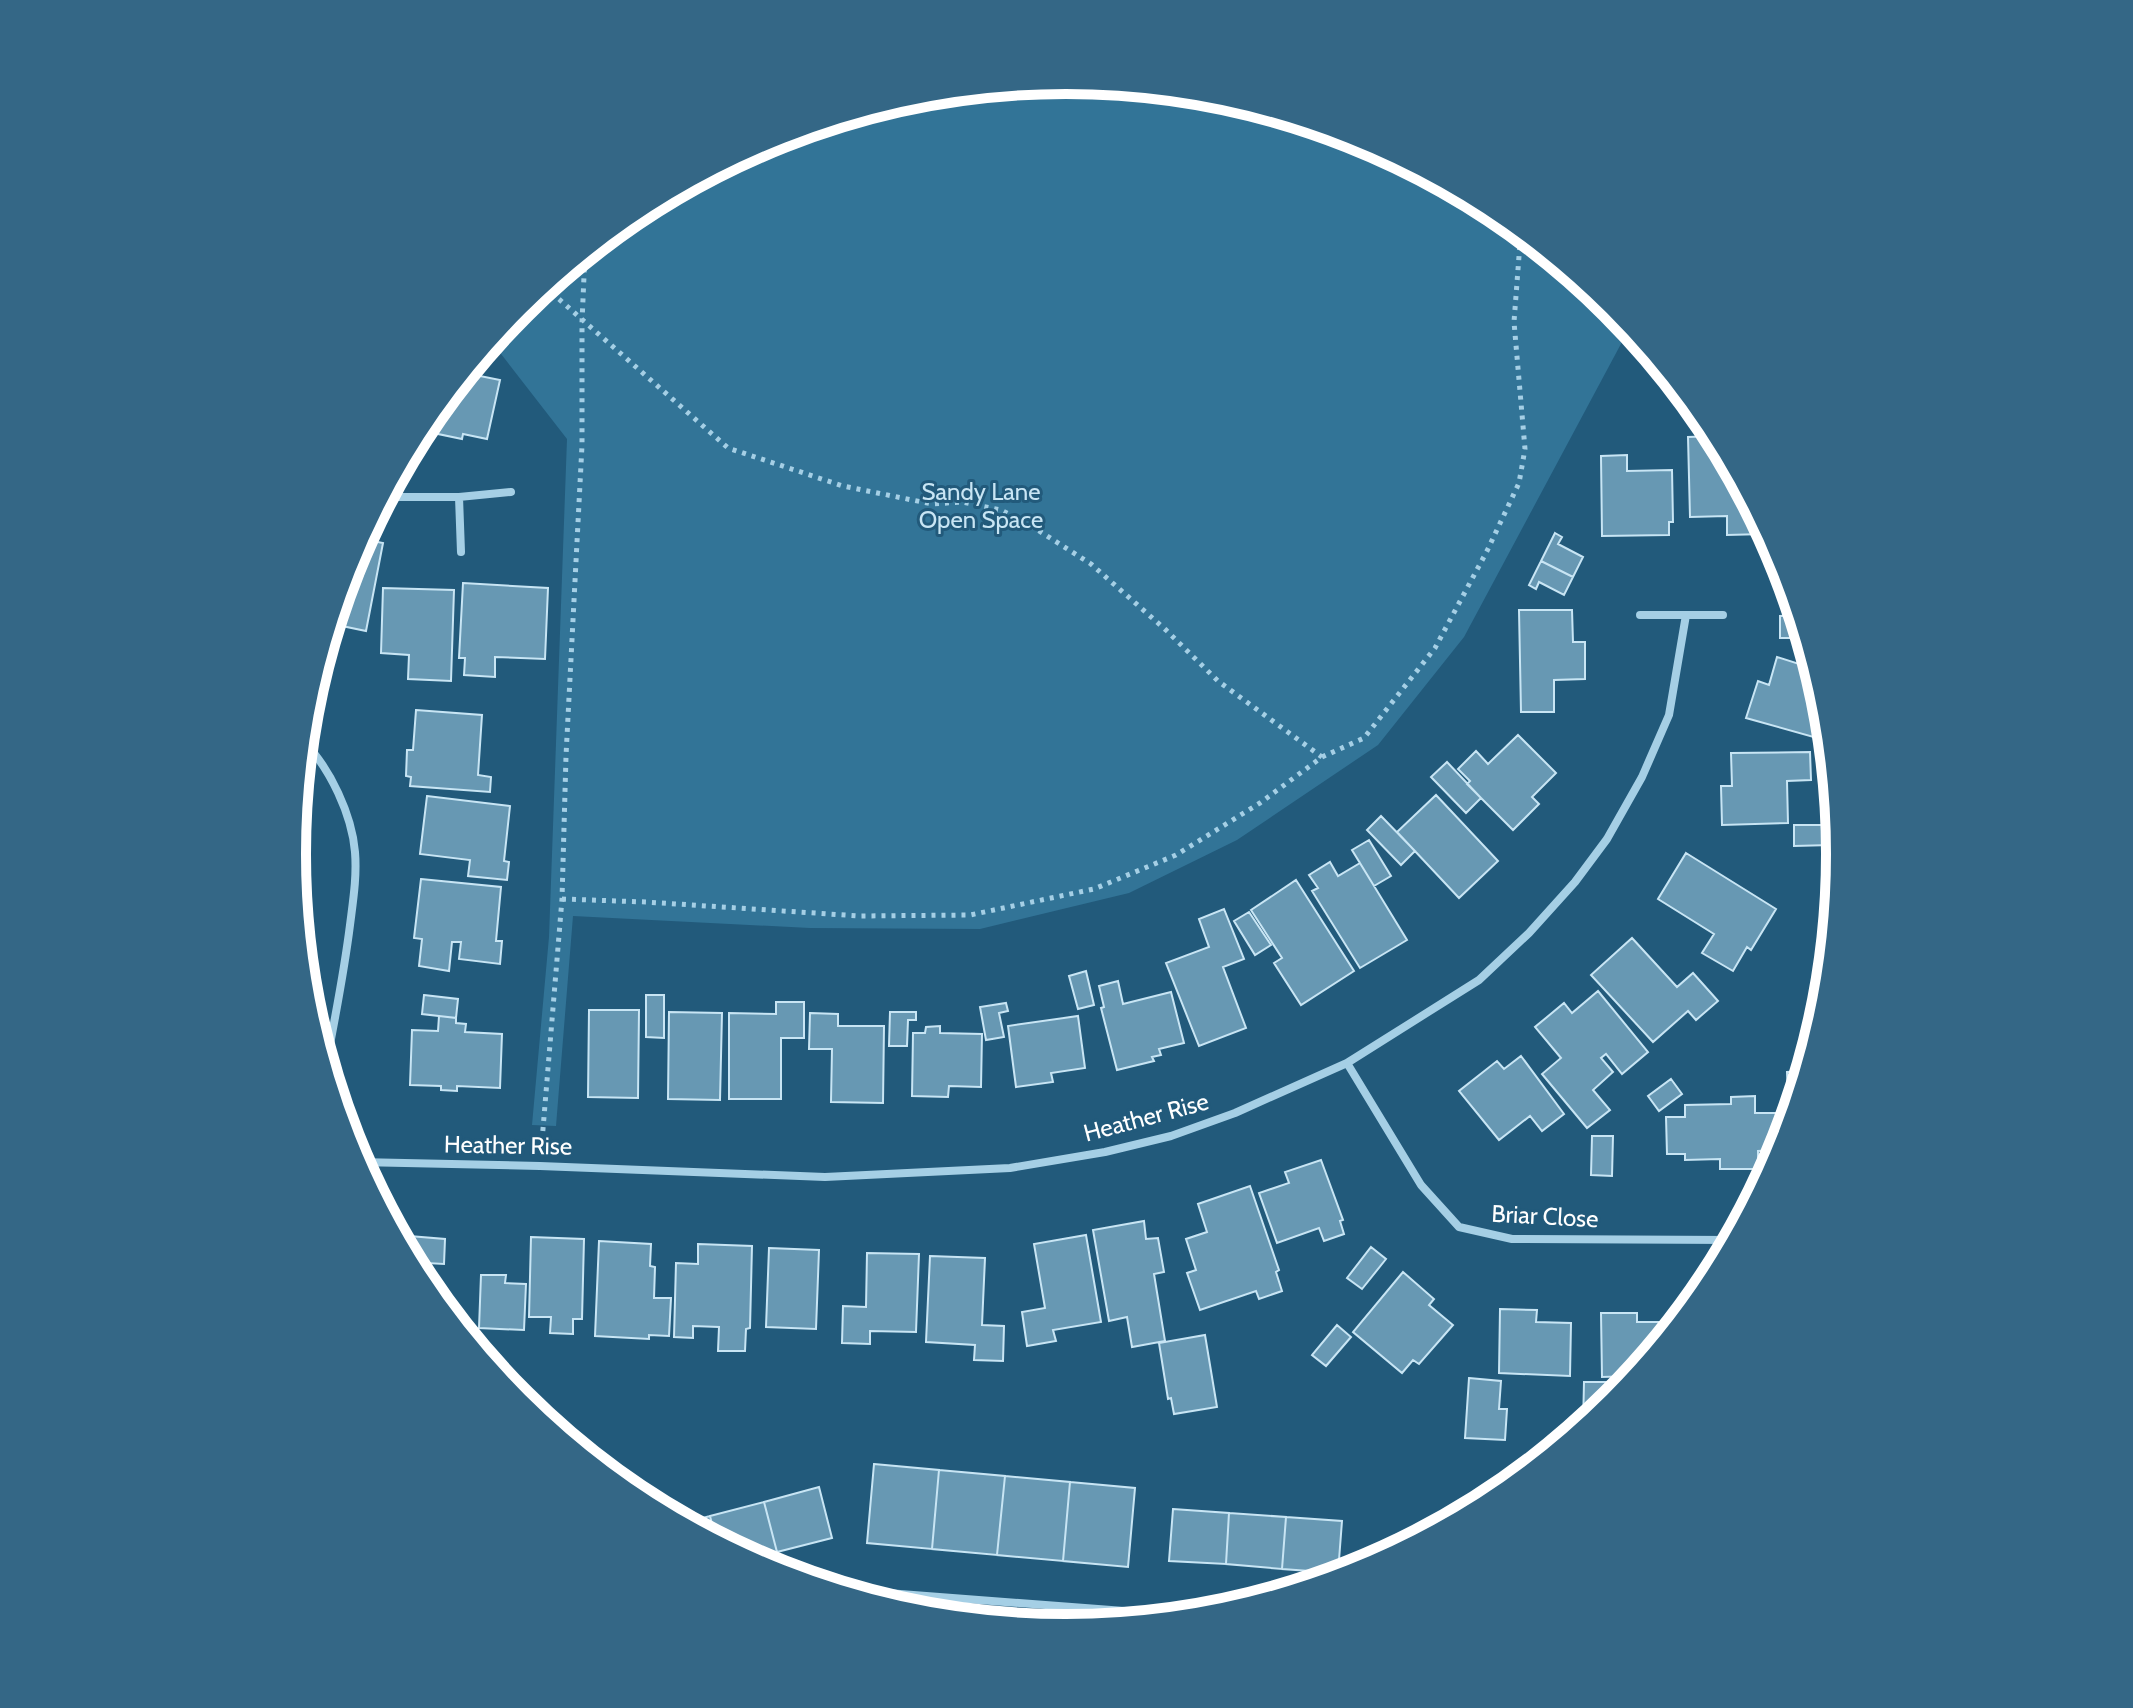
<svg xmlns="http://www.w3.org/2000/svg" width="2133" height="1708" viewBox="0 0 2133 1708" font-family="Cabin,sans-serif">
	<rect width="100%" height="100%" fill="#225a7b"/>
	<path fill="#327497" d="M 1067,80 L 1218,95 L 1363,139 L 1497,211 L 1614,307 L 1630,327 L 1464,637 L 1378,745 L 1237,840 L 1129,893 L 980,929 L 810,928 L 573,916 L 556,1126 L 532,1125 L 549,937 L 567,439 L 491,341 L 520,306 L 637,210 L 771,139 L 916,95 Z"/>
	<path fill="#6798b3" stroke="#c8e5f4" stroke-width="2" d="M 465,373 L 500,380 L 487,439 L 463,434 L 462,439 L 433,433 L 431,437 L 417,434 L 423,424 Z
		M 1717,436 L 1763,524 L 1764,534 L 1727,535 L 1727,516 L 1690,517 L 1688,437 Z
		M 1627,455 L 1627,471 L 1672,470 L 1673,522 L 1669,522 L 1669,535 L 1602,536 L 1601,456 Z
		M 1555,533 L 1562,537 L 1558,544 L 1583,557 L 1573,577 L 1541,561 Z
		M 362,539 L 383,543 L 366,631 L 337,625 L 333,648 L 325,646 L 352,557 Z
		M 1541,561 L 1573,577 L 1564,595 L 1539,582 L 1536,589 L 1529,585 Z
		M 1784,565 L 1792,590 L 1780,591 L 1779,566 Z
		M 463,583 L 548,588 L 545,659 L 495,657 L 495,677 L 464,675 L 465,658 L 459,658 Z
		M 383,588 L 454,590 L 451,681 L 408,679 L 409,655 L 381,653 Z
		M 1519,610 L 1572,610 L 1573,642 L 1585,642 L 1585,679 L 1554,680 L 1554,712 L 1521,712 Z
		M 1799,615 L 1806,638 L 1780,638 L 1780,616 Z
		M 1777,657 L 1815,669 L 1826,703 L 1824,713 L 1827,714 L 1829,739 L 1817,735 L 1817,738 L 1746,718 L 1758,681 L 1769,685 Z
		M 416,710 L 482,715 L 478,775 L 491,777 L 490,792 L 410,786 L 411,777 L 406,776 L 407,750 L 413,750 Z
		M 1518,735 L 1556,773 L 1532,797 L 1539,804 L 1513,830 L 1467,784 L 1470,781 L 1458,769 L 1476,751 L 1488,764 Z
		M 1810,752 L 1811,780 L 1787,781 L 1788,823 L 1722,825 L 1721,786 L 1732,786 L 1731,753 Z
		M 1447,762 L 1481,798 L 1466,813 L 1431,777 Z
		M 1436,795 L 1498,861 L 1459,898 L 1397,832 Z
		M 427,796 L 510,806 L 504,861 L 509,862 L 507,880 L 468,876 L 470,860 L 420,854 Z
		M 1381,816 L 1415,851 L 1401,865 L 1367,830 Z
		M 1823,816 L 1832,816 L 1831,845 L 1794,846 L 1794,825 L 1823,825 Z
		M 1369,840 L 1391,876 L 1374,886 L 1352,850 Z
		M 1686,853 L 1776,909 L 1751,950 L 1747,947 L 1733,971 L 1702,953 L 1714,934 L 1658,899 Z
		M 1330,862 L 1338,876 L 1360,863 L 1407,940 L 1360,968 L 1312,891 L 1318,888 L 1309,875 Z
		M 421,879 L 501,887 L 496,941 L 502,941 L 500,964 L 459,959 L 461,942 L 452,942 L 449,971 L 419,966 L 422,939 L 414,938 Z
		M 1296,880 L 1354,971 L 1301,1005 L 1274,963 L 1282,958 L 1251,910 Z
		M 1224,909 L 1244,959 L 1223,967 L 1246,1028 L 1199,1046 L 1166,963 L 1209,947 L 1199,919 Z
		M 1249,912 L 1271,945 L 1255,955 L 1234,921 Z
		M 1632,938 L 1677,987 L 1693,973 L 1718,1001 L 1696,1020 L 1688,1011 L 1653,1042 L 1591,975 Z
		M 1086,971 L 1094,1005 L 1078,1009 L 1069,976 Z
		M 1118,981 L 1123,1004 L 1171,992 L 1184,1043 L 1159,1049 L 1161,1055 L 1152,1057 L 1154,1061 L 1117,1070 L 1101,1008 L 1104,1007 L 1099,986 Z
		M 1598,991 L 1648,1052 L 1622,1074 L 1606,1054 L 1601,1058 L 1613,1072 L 1593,1090 L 1610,1110 L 1587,1128 L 1542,1074 L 1561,1058 L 1535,1027 L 1564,1003 L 1572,1013 Z
		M 424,995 L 458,999 L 456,1018 L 422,1014 Z
		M 646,995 L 664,995 L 664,1038 L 646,1037 Z
		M 776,1002 L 804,1002 L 804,1038 L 781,1038 L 781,1099 L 729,1099 L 729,1013 L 776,1014 Z
		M 1006,1003 L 1008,1011 L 999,1013 L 1004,1037 L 986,1040 L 980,1007 Z
		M 589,1010 L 639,1010 L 638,1098 L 588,1097 Z
		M 1819,1011 L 1824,1011 L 1812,1051 L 1802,1051 L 1802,1033 L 1809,1033 L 1809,1020 Z
		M 669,1012 L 722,1013 L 720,1100 L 668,1099 Z
		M 890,1012 L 916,1012 L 916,1020 L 908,1020 L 907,1046 L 889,1046 Z
		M 810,1013 L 838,1014 L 838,1026 L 884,1026 L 883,1103 L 831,1102 L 832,1049 L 809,1049 Z
		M 439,1016 L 456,1018 L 456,1023 L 466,1024 L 465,1032 L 502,1034 L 500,1088 L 457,1086 L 457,1091 L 441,1090 L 441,1086 L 410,1085 L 412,1030 L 438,1031 Z
		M 1078,1016 L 1085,1068 L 1051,1073 L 1053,1082 L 1016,1087 L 1008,1026 Z
		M 940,1026 L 940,1033 L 982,1034 L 981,1087 L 949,1086 L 948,1097 L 912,1096 L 913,1033 L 925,1033 L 926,1027 Z
		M 1521,1056 L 1564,1114 L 1542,1131 L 1530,1116 L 1499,1140 L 1459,1091 L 1497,1061 L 1504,1069 Z
		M 1805,1071 L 1789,1126 L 1787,1072 Z
		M 1671,1079 L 1682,1094 L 1659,1111 L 1648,1096 Z
		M 1755,1096 L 1755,1113 L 1778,1113 L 1779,1150 L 1758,1151 L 1758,1169 L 1720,1169 L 1720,1159 L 1685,1160 L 1685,1154 L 1667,1154 L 1666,1117 L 1685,1117 L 1685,1105 L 1731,1104 L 1731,1097 Z
		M 1592,1136 L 1613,1136 L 1612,1176 L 1591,1175 Z
		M 1321,1160 L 1343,1220 L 1340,1221 L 1344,1234 L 1324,1241 L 1319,1228 L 1277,1243 L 1259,1193 L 1289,1183 L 1285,1172 Z
		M 1250,1186 L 1279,1270 L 1276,1272 L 1282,1291 L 1259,1299 L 1256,1291 L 1200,1310 L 1187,1273 L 1196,1270 L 1186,1239 L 1207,1232 L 1198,1204 Z
		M 1144,1221 L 1146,1239 L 1158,1238 L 1164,1272 L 1154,1274 L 1165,1341 L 1132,1347 L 1127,1317 L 1109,1321 L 1093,1230 Z
		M 397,1235 L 445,1239 L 444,1264 L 427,1263 L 426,1287 Z
		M 1086,1235 L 1101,1322 L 1053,1330 L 1056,1341 L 1027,1346 L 1022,1312 L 1045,1308 L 1034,1244 Z
		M 531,1237 L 584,1239 L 582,1319 L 573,1319 L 573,1334 L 550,1333 L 551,1317 L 529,1317 Z
		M 599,1241 L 651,1244 L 650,1266 L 655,1267 L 654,1298 L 671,1298 L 669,1336 L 649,1335 L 649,1339 L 595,1336 Z
		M 698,1244 L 752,1246 L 750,1328 L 746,1329 L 745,1351 L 718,1351 L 719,1327 L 693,1326 L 693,1338 L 674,1337 L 676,1263 L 698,1264 Z
		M 1371,1247 L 1386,1259 L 1362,1289 L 1347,1278 Z
		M 769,1248 L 819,1250 L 816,1329 L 766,1327 Z
		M 867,1253 L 919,1254 L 916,1332 L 870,1331 L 870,1344 L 842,1343 L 843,1306 L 866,1307 Z
		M 930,1256 L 985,1258 L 982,1325 L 1004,1326 L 1003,1361 L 974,1360 L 975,1345 L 926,1342 Z
		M 1403,1272 L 1434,1299 L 1429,1305 L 1453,1325 L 1419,1364 L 1413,1360 L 1402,1373 L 1353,1332 Z
		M 481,1275 L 506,1275 L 505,1283 L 526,1284 L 524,1330 L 479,1328 Z
		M 1500,1309 L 1537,1310 L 1536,1322 L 1571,1323 L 1570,1376 L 1499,1373 Z
		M 1601,1313 L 1637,1313 L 1637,1322 L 1671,1322 L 1671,1331 L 1634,1376 L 1602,1377 Z
		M 1337,1325 L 1351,1337 L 1326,1366 L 1312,1355 Z
		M 1205,1335 L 1217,1407 L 1174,1414 L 1171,1398 L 1168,1399 L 1159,1343 Z
		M 1469,1378 L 1501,1381 L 1499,1409 L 1507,1409 L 1505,1440 L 1465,1438 Z
		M 1584,1382 L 1610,1382 L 1610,1393 L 1603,1394 L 1603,1410 L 1583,1426 Z
		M 874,1464 L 939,1470 L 932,1549 L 867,1543 Z
		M 939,1470 L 1005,1476 L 997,1555 L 932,1549 Z
		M 1005,1476 L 1070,1482 L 1063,1561 L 997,1555 Z
		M 1070,1482 L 1135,1488 L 1128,1567 L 1063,1561 Z
		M 819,1487 L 832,1538 L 777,1552 L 764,1502 Z
		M 764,1502 L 777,1552 L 751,1559 L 716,1540 L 710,1516 Z
		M 1173,1509 L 1229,1513 L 1226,1564 L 1169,1561 Z
		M 1229,1513 L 1286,1517 L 1282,1569 L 1226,1564 Z
		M 710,1516 L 716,1540 L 684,1523 Z
		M 1286,1517 L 1342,1521 L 1338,1573 L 1282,1569 Z
		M 1414,1527 L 1438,1529 L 1413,1542 Z"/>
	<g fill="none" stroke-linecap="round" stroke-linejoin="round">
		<path stroke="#a5cfe5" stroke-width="5" stroke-dasharray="4 6" stroke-linecap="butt" d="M 544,286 L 728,448 L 843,486 L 932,504 L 962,502 L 1001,510 L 1033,527 L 1091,564 L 1166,630 L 1218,681 L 1322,757
			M 562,899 L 646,902 L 860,916 L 970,915 L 1094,889 L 1176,855 L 1260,803 L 1322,757 L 1364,738 L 1435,648 L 1487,551 L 1519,483 L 1525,449 L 1514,322 L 1521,230
			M 542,1141 L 562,899 L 566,756 L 582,445 L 582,322 L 585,253"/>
		<path stroke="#a5cfe5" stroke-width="8" d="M 384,497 L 459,497 L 511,492
			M 459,497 L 461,552
			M 1640,615 L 1723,615
			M 304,742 C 330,768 352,815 355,852 C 357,877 353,901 350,925 C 344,973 335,1019 326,1065
			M 1347,1063 L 1421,1185 L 1459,1227 L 1512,1239 L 1733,1240
			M 358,1162 L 540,1166 L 825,1177 L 1010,1168 L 1105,1152 L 1171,1136 L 1235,1113 L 1347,1063 L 1479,980 L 1529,933 L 1575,882 L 1607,839 L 1642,777 L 1669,715 L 1686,615
			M 835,1589 L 1190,1616"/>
	</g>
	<g text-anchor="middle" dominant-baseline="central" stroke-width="6" stroke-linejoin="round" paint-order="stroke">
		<g font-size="24" fill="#c8e5f4" stroke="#225a7b">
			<text x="981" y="491">Sandy Lane<tspan x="981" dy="28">Open Space</tspan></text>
		</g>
		<g font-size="24" fill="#fff" stroke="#225a7b">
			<text transform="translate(1146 1117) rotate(-15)">Heather Rise</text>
			<text transform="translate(508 1145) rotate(1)">Heather Rise</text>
			<text transform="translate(1545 1216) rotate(3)">Briar Close</text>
		</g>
	</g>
	<path d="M0 0H2133V1708H0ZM306 854a760 760 0 1 1 1520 0a760 760 0 1 1-1520 0Z" fill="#346786" fill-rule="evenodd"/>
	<path fill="none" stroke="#fff" stroke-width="10" d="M306 854a760 760 0 1 1 1520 0a760 760 0 1 1-1520 0Z"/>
</svg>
